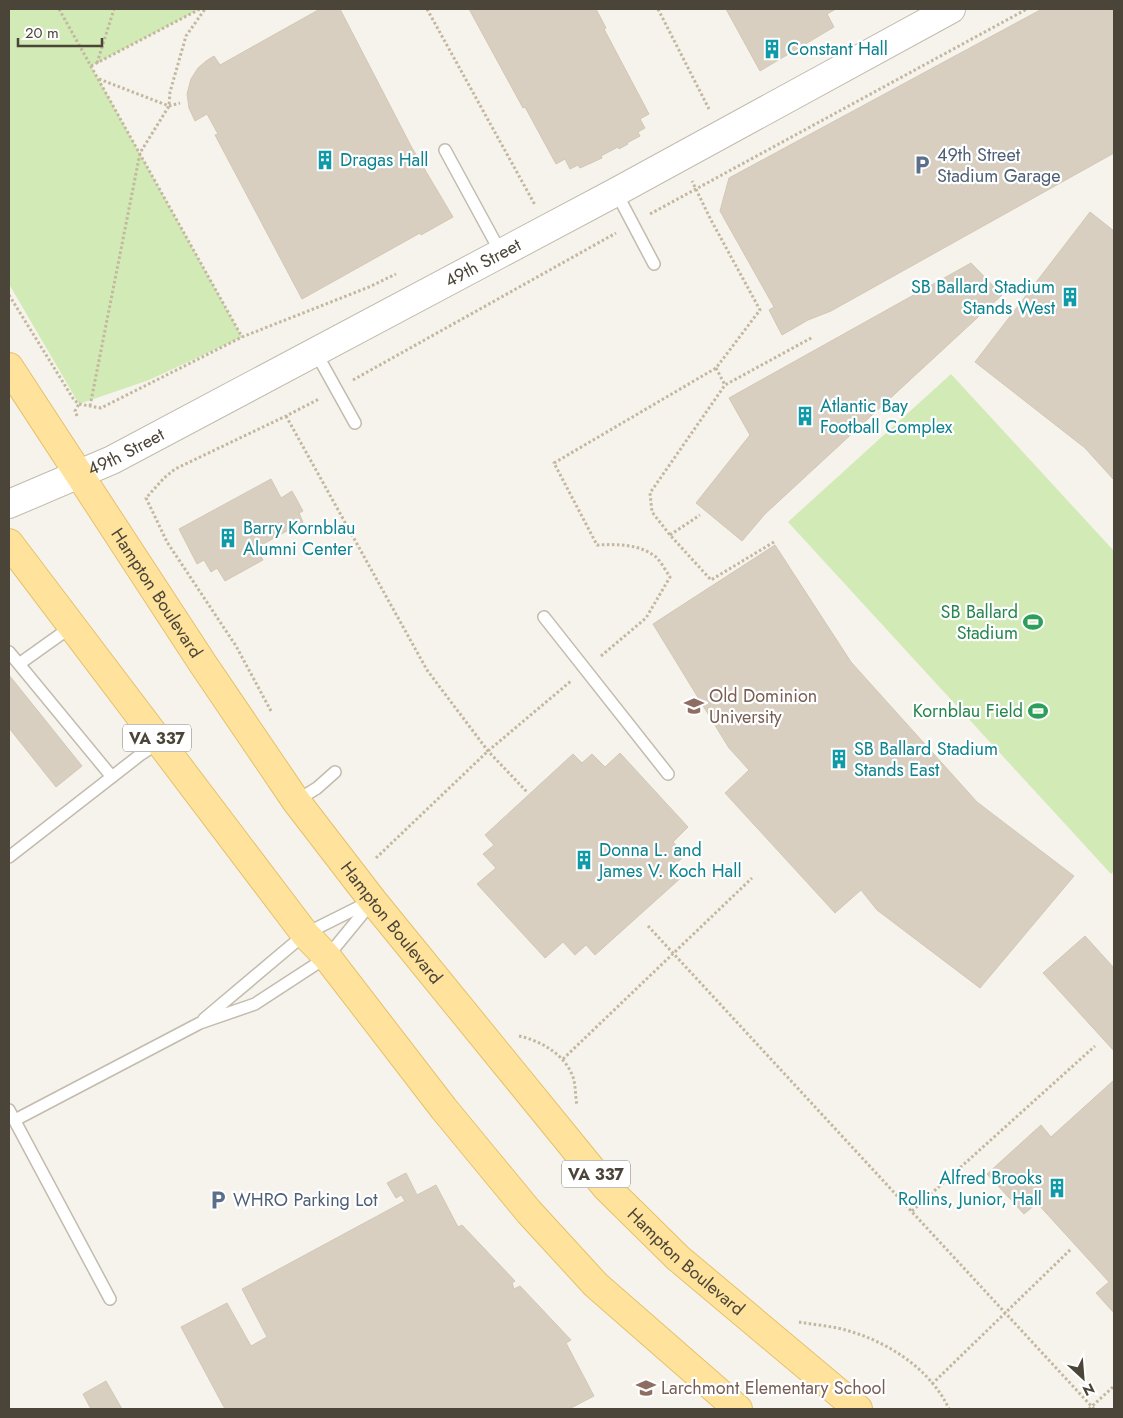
<svg xmlns="http://www.w3.org/2000/svg" width="1123" height="1418" viewBox="0 0 1123 1418" font-family="Jost,sans-serif">
	<rect width="100%" height="100%" fill="#f6f3ec"/>
	<path fill="#d2eab5" d="M 9,9 L 200,9 L 91,66 L 242,337 L 149,380 L 79,404 L 9,284 Z
		M 951,374 L 1114,551 L 1114,871 L 1111,874 L 788,522 Z"/>
	<path fill="#d8cfc1" stroke="#d3c7b4" d="M 320,9 L 340,9 L 412,148 L 453,217 L 421,235 L 420,233 L 302,299 L 215,135 L 218,134 L 207,114 L 195,121 L 189,108 L 187,94 L 191,79 L 198,68 L 206,61 L 214,56 L 220,65 Z
		M 469,9 L 596,9 L 606,28 L 604,29 L 649,114 L 640,119 L 645,128 L 638,132 L 640,136 L 627,143 L 628,144 L 619,149 L 618,147 L 601,156 L 602,158 L 580,168 L 578,165 L 570,169 L 565,159 L 556,164 L 525,107 L 523,108 Z
		M 726,9 L 836,9 L 827,14 L 834,27 L 760,71 Z
		M 1042,9 L 1114,9 L 1114,153 L 831,311 L 808,320 L 782,335 L 769,310 L 774,307 L 720,211 L 729,178 Z
		M 1090,212 L 1114,231 L 1114,480 L 1085,448 L 975,362 Z
		M 971,263 L 1002,295 L 765,514 L 742,541 L 696,503 L 750,435 L 729,398 Z
		M 271,479 L 281,498 L 292,491 L 303,511 L 299,513 L 303,522 L 256,548 L 263,560 L 225,581 L 217,568 L 211,572 L 204,560 L 197,564 L 179,529 Z
		M 775,545 L 851,662 L 977,802 L 1074,876 L 980,988 L 877,910 L 861,890 L 835,913 L 725,793 L 749,770 L 729,748 L 653,624 Z
		M 9,675 L 82,766 L 56,787 L 9,728 Z
		M 620,753 L 688,827 L 673,842 L 685,855 L 675,865 L 684,875 L 595,955 L 586,945 L 575,955 L 563,942 L 545,958 L 477,884 L 496,868 L 483,854 L 494,845 L 485,835 L 573,754 L 582,763 L 592,754 L 605,767 Z
		M 1085,936 L 1114,968 L 1114,1051 L 1043,973 Z
		M 1114,1080 L 1114,1313 L 1096,1293 L 1109,1282 L 1037,1203 L 1024,1214 L 987,1174 L 1041,1125 L 1051,1137 Z
		M 406,1173 L 417,1195 L 436,1185 L 458,1227 L 462,1225 L 515,1281 L 512,1283 L 514,1289 L 520,1286 L 571,1340 L 566,1343 L 594,1396 L 569,1409 L 225,1409 L 181,1327 L 227,1303 L 251,1346 L 267,1337 L 242,1289 L 405,1201 L 401,1195 L 396,1198 L 387,1183 Z
		M 106,1381 L 122,1409 L 91,1409 L 83,1394 Z"/>
	<g fill="none" stroke-linecap="round" stroke-linejoin="round">
		<defs>
			<path id="service" d="M 445,150 L 501,253
				M 616,192 L 654,264
				M 315,351 L 355,423
				M 544,617 L 668,774
				M 9,652 L 112,777
				M 19,664 L 71,627
				M 296,801 L 317,788 L 335,772
				M 9,857 L 140,755 L 160,742
				M 204,1019 L 305,934 L 369,902
				M 9,1110 L 110,1299
				M 15,1120 L 200,1023 L 255,1004 L 327,957 L 373,901"/>
			<g id="tertiary">
				<path id="s1" d="M 9,504 L 112,460 L 616,192 L 951,9"/>
			</g>
			<g id="primary">
				<path id="s2" d="M 9,367 L 203,664 L 296,801 L 373,901 L 606,1187 L 678,1258 L 858,1409"/>
				<path d="M 9,543 L 305,934 L 327,957 L 444,1109 L 529,1212 L 596,1285 L 738,1409"/>
			</g>
		</defs>
		<use href="#service" stroke="#c2bbae" stroke-width="14"/>
		<use href="#tertiary" stroke="#c2bbae" stroke-width="30"/>
		<use href="#primary" stroke="#e6c16a" stroke-width="30"/>
		<path stroke="#c4b79f" stroke-width="3" stroke-dasharray="2.5 2.5" stroke-linecap="butt" d="M 59,9 L 242,337
			M 427,9 L 535,205
			M 658,9 L 709,109
			M 97,63 L 114,9
			M 91,66 L 200,9
			M 99,79 L 169,106 L 180,103
			M 650,214 L 1027,9
			M 9,295 L 74,400 L 79,404 L 101,408 L 242,337 L 369,287 L 396,274
			M 716,368 L 725,385
			M 353,380 L 616,233
			M 90,406 L 140,153 L 169,106 L 170,92 L 186,36 L 205,9
			M 77,416 L 75,411 L 79,404
			M 286,416 L 427,670 L 488,751 L 527,792
			M 670,535 L 700,515
			M 774,542 L 711,580 L 670,535 L 652,512 L 650,493 L 725,385 L 813,337
			M 601,656 L 646,618 L 670,577 C 666,571 661,562 656,557 C 640,544 617,544 597,545 L 554,463 L 716,368 L 760,310 L 711,220 L 692,181
			M 271,711 L 236,646 L 167,542 L 146,498 L 164,478 L 175,469 L 286,416 L 319,399
			M 376,858 L 488,751 L 571,681
			M 648,926 L 1094,1409
			M 519,1036 C 542,1041 565,1055 573,1077 C 576,1086 575,1096 577,1105
			M 563,1059 L 752,878
			M 912,1211 L 1095,1046
			M 799,1322 C 815,1325 833,1326 849,1331 C 890,1343 931,1370 949,1409
			M 932,1384 L 1071,1249
			M 1089,1409 L 1114,1386"/>
		<use href="#service" stroke="#fff" stroke-width="11"/>
		<use href="#tertiary" stroke="#fff" stroke-width="28"/>
		<use href="#primary" stroke="#ffe39c" stroke-width="28"/>
	</g>
	<defs>
		<symbol id="building-bare" viewBox="-9 -9 18 18"><path d="M-4-6H4V6H1V3H-1V6H-4ZM-2.5-4.3h1.7v1.8h-1.7ZM.8-4.3h1.7v1.8H.8ZM-2.5-1h1.7V.8h-1.7ZM.8-1h1.7V.8H.8Z" fill="#0f9aa8" stroke="#fff" stroke-width="2.5" paint-order="stroke"/></symbol>
		<symbol id="parking-bare" viewBox="-9 -9 18 18"><path d="M-3.5-5.5H1a3.5 3.5 0 0 1 0 7H-1V5.5H-3.5ZM-1-3.4V-.6H.8a1.4 1.4 0 0 0 0-2.8Z" fill="#5c6f8a" stroke="#fff" stroke-width="2.5" paint-order="stroke"/></symbol>
		<symbol id="stadium-bare" viewBox="-9 -9 18 18"><path d="M0-5a6.5 5 0 1 0 0 10a6.5 5 0 1 0 0-10ZM-3.5-1.8h7v3.6h-7Z" fill="#2e9e5b" stroke="#fff" stroke-width="2.5" paint-order="stroke"/></symbol>
		<symbol id="university-bare" viewBox="-9 -9 18 18"><path d="M0-5L7-2L0 1L-7-2ZM-4 1L0 2.5L4 1V4Q0 6-4 4Z" fill="#8d6e63" stroke="#fff" stroke-width="2.5" paint-order="stroke"/></symbol>
		<symbol id="school-bare" viewBox="-9 -9 18 18"><path d="M0-5L7-2L0 1L-7-2ZM-4 1L0 2.5L4 1V4Q0 6-4 4Z" fill="#8d6e63" stroke="#fff" stroke-width="2.5" paint-order="stroke"/></symbol>
	</defs>
	<g fill-rule="evenodd">
		<use href="#building-bare" x="758" y="35" width="28" height="28"/>
		<use href="#building-bare" x="311" y="146" width="28" height="28"/>
		<use href="#parking-bare" x="908" y="151" width="28" height="28"/>
		<use href="#building-bare" x="1056" y="283" width="28" height="28"/>
		<use href="#building-bare" x="791" y="402" width="28" height="28"/>
		<use href="#building-bare" x="214" y="524" width="28" height="28"/>
		<use href="#stadium-bare" x="1019" y="608" width="28" height="28"/>
		<use href="#university-bare" x="680" y="692" width="28" height="28"/>
		<use href="#stadium-bare" x="1024" y="697" width="28" height="28"/>
		<use href="#building-bare" x="825" y="745" width="28" height="28"/>
		<use href="#building-bare" x="570" y="846" width="28" height="28"/>
		<use href="#building-bare" x="1043" y="1174" width="28" height="28"/>
		<use href="#parking-bare" x="204" y="1186" width="28" height="28"/>
		<use href="#school-bare" x="632" y="1374" width="28" height="28"/>
	</g>
	<g text-anchor="middle" dominant-baseline="central" stroke-width="4.5" stroke-linejoin="round" paint-order="stroke">
		<g fill="#fff" stroke="#817c74" stroke-width="1">
			<rect x="123" y="724.5" width="68" height="27" rx="4"/>
			<rect x="562" y="1160.5" width="68" height="27" rx="4"/>
		</g>
		<g font-size="16" font-weight="bold" fill="#4b4439">
			<text x="157" y="738">VA 337</text>
			<text x="596" y="1174">VA 337</text>
		</g>
		<g font-size="18" fill="#0d838f" stroke="#fff" text-anchor="start">
			<text x="787" y="49">Constant Hall</text>
			<text x="340" y="160">Dragas Hall</text>
			<text x="1055" y="287" text-anchor="end">SB Ballard Stadium<tspan x="1055" dy="21">Stands West</tspan></text>
			<text x="820" y="406">Atlantic Bay<tspan x="820" dy="21">Football Complex</tspan></text>
			<text x="243" y="528">Barry Kornblau<tspan x="243" dy="21">Alumni Center</tspan></text>
			<text x="854" y="749">SB Ballard Stadium<tspan x="854" dy="21">Stands East</tspan></text>
			<text x="599" y="850">Donna L. and<tspan x="599" dy="21">James V. Koch Hall</tspan></text>
			<text x="1042" y="1178" text-anchor="end">Alfred Brooks<tspan x="1042" dy="21">Rollins, Junior, Hall</tspan></text>
		</g>
		<g font-size="18" fill="#4e5e75" stroke="#fff" text-anchor="start">
			<text x="937" y="155">49th Street<tspan x="937" dy="21">Stadium Garage</tspan></text>
			<text x="233" y="1200">WHRO Parking Lot</text>
		</g>
		<g font-size="18" fill="#4b4439" stroke="#fff">
			<text stroke="none"><textPath href="#s1" startOffset="532">49th Street</textPath></text>
			<text stroke="none"><textPath href="#s1" startOffset="128">49th Street</textPath></text>
			<text stroke="none"><textPath href="#s2" startOffset="270">Hampton Boulevard</textPath></text>
			<text stroke="none"><textPath href="#s2" startOffset="675">Hampton Boulevard</textPath></text>
			<text stroke="none"><textPath href="#s2" startOffset="1125">Hampton Boulevard</textPath></text>
		</g>
		<g font-size="18" fill="#27864d" stroke="#fff" text-anchor="end">
			<text x="1018" y="612">SB Ballard<tspan x="1018" dy="21">Stadium</tspan></text>
			<text x="1023" y="711">Kornblau Field</text>
		</g>
		<g font-size="18" fill="#785e54" stroke="#fff" text-anchor="start">
			<text x="709" y="696">Old Dominion<tspan x="709" dy="21">University</tspan></text>
			<text x="661" y="1388">Larchmont Elementary School</text>
		</g>
	</g>
	<rect width="1123" height="1418" fill="none" stroke="#4b4439" stroke-width="20"/>
	<g transform="translate(1083 1378) rotate(154)" stroke="#ffffff" stroke-width="4" paint-order="stroke">
	<path d="M0-4L9 19L0 12L-9 19Z" fill="#4b4439"/>
	<text y="-8" font-size="14" font-weight="bold" text-anchor="middle" fill="#4b4439">N</text>
	</g>
	<path d="M18 38v8h84v-8" fill="none" stroke="#4b4439" stroke-width="2.5"/>
	<text x="25" y="38" font-size="15" fill="#4b4439" stroke="#ffffff" stroke-width="4" paint-order="stroke">20 m</text>
</svg>
